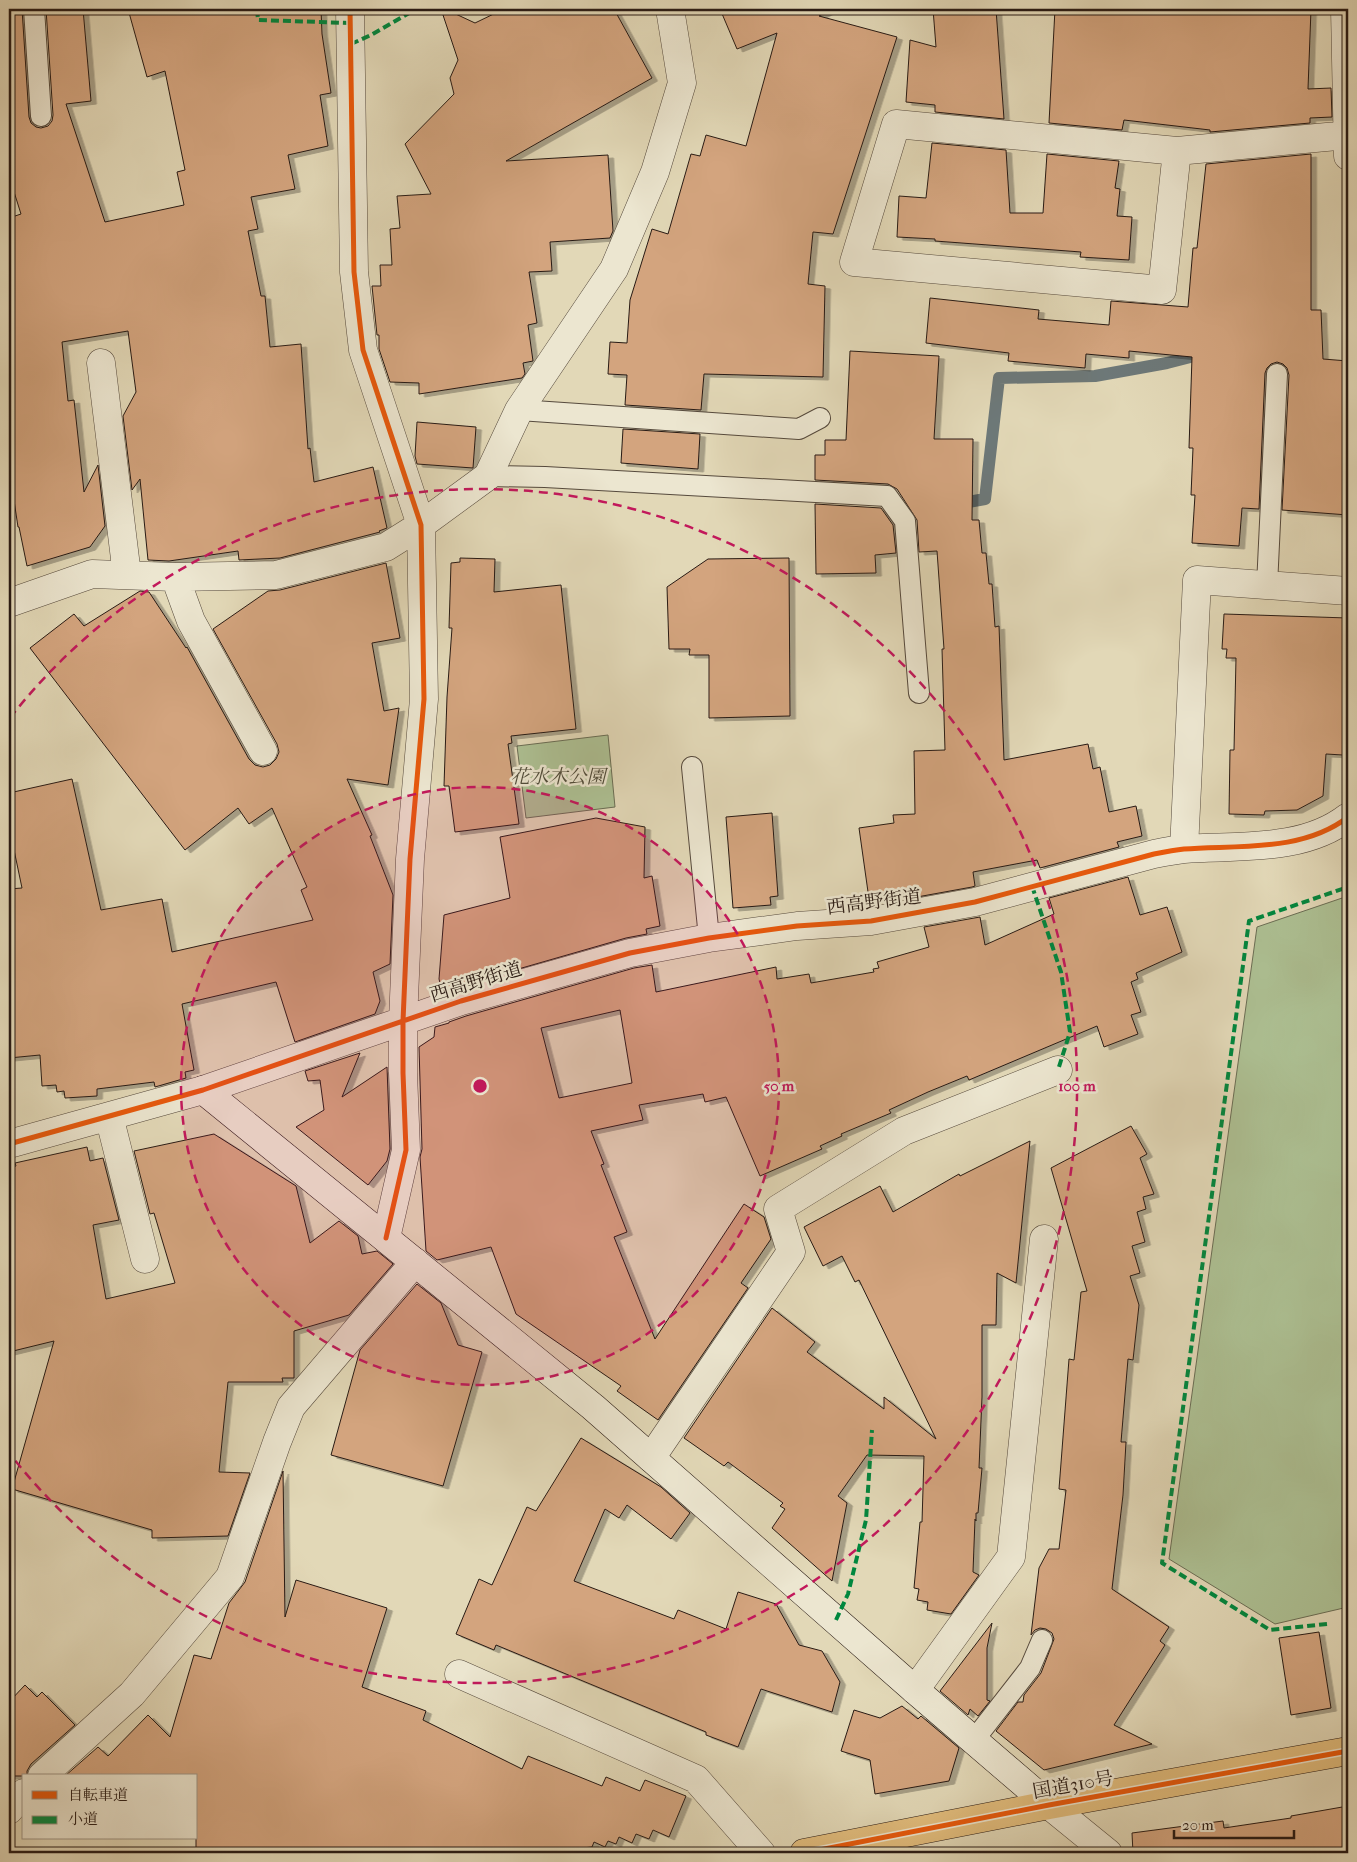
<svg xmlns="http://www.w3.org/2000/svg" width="1357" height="1862" viewBox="0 0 1357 1862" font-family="'IM FELL French Canon','Noto Serif JP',serif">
	<defs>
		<filter id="shadow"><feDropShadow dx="5.5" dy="3" stdDeviation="0" flood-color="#0004"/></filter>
	</defs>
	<rect width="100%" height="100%" fill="#e2d8b7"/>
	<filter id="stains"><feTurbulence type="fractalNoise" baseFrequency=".004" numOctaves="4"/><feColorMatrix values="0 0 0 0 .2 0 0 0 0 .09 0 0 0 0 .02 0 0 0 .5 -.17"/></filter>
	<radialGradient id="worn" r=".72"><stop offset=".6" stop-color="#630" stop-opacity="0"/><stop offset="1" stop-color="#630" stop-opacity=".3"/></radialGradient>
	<path fill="#adc093" stroke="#6a6d54" d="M 608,735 L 615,807 L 526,818 L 517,746 Z
		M 1348,896 L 1348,1607 L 1275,1624 L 1169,1559 L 1257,927 Z"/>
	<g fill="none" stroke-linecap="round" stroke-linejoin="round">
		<path stroke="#6d7878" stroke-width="12" d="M 957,504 L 985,499 L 999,378 L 1095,376 L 1167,363 L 1206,353"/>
	</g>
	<path fill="#d3a47e" stroke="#281a14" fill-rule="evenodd" filter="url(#shadow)" d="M 9,9 L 22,9 L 29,117 L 31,123 L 36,127 L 41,128 L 48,126 L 52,121 L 53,115 L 46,9 L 83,9 L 91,101 L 66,104 L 105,222 L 184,205 L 177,172 L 185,170 L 165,71 L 147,77 L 128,9 L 321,9 L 322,34 L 331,93 L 320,95 L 328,146 L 288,155 L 295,189 L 251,197 L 258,229 L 248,231 L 261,296 L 265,296 L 270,347 L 301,344 L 308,449 L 310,448 L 314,482 L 373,467 L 387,528 L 379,531 L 380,532 L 280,558 L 239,560 L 238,551 L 169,561 L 148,560 L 140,479 L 132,490 L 123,416 L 136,392 L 128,331 L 62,342 L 68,401 L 74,400 L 84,492 L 98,465 L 105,526 L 90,547 L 27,566 L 19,527 L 18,527 L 12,487 L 9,487 L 9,218 L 21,214 L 9,176 Z
		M 441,9 L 445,9 L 475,23 L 504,9 L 614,9 L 652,78 L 506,161 L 608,155 L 613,231 L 610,238 L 550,242 L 552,271 L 529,272 L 537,323 L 528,325 L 533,361 L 523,363 L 525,374 L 522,378 L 419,394 L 419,383 L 390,382 L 379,349 L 379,335 L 377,335 L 372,286 L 381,286 L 380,265 L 392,265 L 390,229 L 400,228 L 397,196 L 431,194 L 405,144 L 454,94 L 450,78 L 458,60 Z
		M 720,9 L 832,9 L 819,16 L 897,37 L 833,234 L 813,232 L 808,284 L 825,286 L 823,377 L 704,374 L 701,410 L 625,405 L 627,375 L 608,374 L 610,342 L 627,343 L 630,300 L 652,229 L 668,234 L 691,154 L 700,156 L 706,135 L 746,146 L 777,33 L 737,49 Z
		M 933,9 L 996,9 L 1004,119 L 935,112 L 935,105 L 906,102 L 910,40 L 936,47 Z
		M 1055,9 L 1311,9 L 1308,89 L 1331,88 L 1332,117 L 1310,118 L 1310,123 L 1210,132 L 1210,130 L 1124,120 L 1122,130 L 1049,123 Z
		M 932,143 L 1006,150 L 1010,213 L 1043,213 L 1047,154 L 1119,161 L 1115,188 L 1120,189 L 1117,216 L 1132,217 L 1129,260 L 1080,257 L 1081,252 L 935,241 L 935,239 L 897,237 L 899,196 L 926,198 Z
		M 1311,154 L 1311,310 L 1321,310 L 1323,359 L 1348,361 L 1348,515 L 1282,510 L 1289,375 L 1287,368 L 1283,364 L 1277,362 L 1271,364 L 1267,368 L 1265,373 L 1259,509 L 1242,508 L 1239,546 L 1192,543 L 1195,495 L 1191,495 L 1193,448 L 1189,448 L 1192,357 L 1129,351 L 1129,358 L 1086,354 L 1085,368 L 1008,361 L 1009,353 L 926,343 L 930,298 L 1039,310 L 1038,319 L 1109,325 L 1111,301 L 1188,307 L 1193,248 L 1197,248 L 1206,164 Z
		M 850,351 L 939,356 L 934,439 L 973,439 L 972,520 L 979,520 L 982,553 L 986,553 L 989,584 L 992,584 L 995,627 L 999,626 L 1004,760 L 1088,744 L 1093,769 L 1100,767 L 1109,812 L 1136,806 L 1142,836 L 1117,842 L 1119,847 L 1040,868 L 1037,860 L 973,872 L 975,886 L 972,887 L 917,897 L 915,892 L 869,899 L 859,828 L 894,823 L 893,815 L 915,814 L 914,751 L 945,750 L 942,649 L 944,649 L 937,551 L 919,552 L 917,520 L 897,489 L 888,484 L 815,480 L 815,455 L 825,455 L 825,440 L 846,440 Z
		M 417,422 L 476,427 L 473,468 L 417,464 L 415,456 Z
		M 623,429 L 700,434 L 698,469 L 621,463 Z
		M 815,504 L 881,508 L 893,525 L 896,553 L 875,555 L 876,573 L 816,574 Z
		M 460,558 L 495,559 L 494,592 L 561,585 L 576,729 L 511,736 L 512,743 L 508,744 L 519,824 L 455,832 L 449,786 L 444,786 L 447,697 L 452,628 L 449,628 L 451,563 L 460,562 Z
		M 789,558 L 790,716 L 709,718 L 709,655 L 689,655 L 690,649 L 669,649 L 667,587 L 708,559 Z
		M 386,563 L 400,638 L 372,643 L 384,711 L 399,708 L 388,785 L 347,779 L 372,835 L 370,836 L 393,895 L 390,964 L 373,972 L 380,1001 L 375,1014 L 295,1042 L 276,982 L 182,1004 L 194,1070 L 185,1072 L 186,1078 L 155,1087 L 154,1082 L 97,1089 L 97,1096 L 65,1098 L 64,1091 L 57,1092 L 56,1085 L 42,1086 L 40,1055 L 9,1058 L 9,889 L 22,888 L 9,826 L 9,793 L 72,779 L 101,910 L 162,899 L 172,952 L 313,920 L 301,890 L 307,887 L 272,808 L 249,824 L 238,808 L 185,850 L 30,648 L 74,614 L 84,626 L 140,591 L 149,592 L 186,648 L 187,647 L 249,759 L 255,765 L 263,767 L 270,765 L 276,759 L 279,752 L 277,744 L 213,629 L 268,591 L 280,590 Z
		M 1224,614 L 1348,618 L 1348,663 L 1346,663 L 1343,755 L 1326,754 L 1323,796 L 1297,810 L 1265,811 L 1264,815 L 1229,814 L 1230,750 L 1234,750 L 1236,658 L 1226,658 L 1227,649 L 1222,649 Z
		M 772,813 L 778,896 L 770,897 L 771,905 L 733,908 L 726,817 Z
		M 596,818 L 645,827 L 644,878 L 652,876 L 660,926 L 646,929 L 647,934 L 626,938 L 442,991 L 439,979 L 444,915 L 510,898 L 500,837 Z
		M 1128,877 L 1140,915 L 1167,907 L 1182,952 L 1136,973 L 1138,979 L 1131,982 L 1141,1012 L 1131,1015 L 1138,1034 L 1104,1047 L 1097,1026 L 969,1080 L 967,1076 L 928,1092 L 889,1110 L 891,1113 L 841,1134 L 842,1136 L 820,1146 L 822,1149 L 760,1176 L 726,1097 L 705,1102 L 703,1094 L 639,1105 L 643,1120 L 591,1131 L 604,1164 L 601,1165 L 627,1232 L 614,1237 L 655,1339 L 744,1204 L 764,1217 L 771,1239 L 741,1283 L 748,1288 L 658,1420 L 617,1391 L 621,1386 L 516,1314 L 491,1247 L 437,1260 L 426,1251 L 420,1157 L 422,1149 L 419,1047 L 434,1037 L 435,1027 L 449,1023 L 449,1022 L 466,1016 L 634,968 L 652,965 L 656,992 L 776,967 L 777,979 L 809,974 L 811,983 L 874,972 L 873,969 L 879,968 L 877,962 L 929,947 L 924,927 L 980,917 L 985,945 L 1054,914 L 1049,898 ZM 620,1010 L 632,1083 L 559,1098 L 541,1028 Z
		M 360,1053 L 342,1097 L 387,1067 L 390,1149 L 387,1161 L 368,1185 L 296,1127 L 324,1110 L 320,1080 L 308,1081 L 305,1071 Z
		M 1131,1126 L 1147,1154 L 1140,1158 L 1154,1194 L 1143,1197 L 1146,1209 L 1137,1212 L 1145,1242 L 1132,1246 L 1140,1273 L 1130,1276 L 1139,1305 L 1133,1360 L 1128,1359 L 1121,1442 L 1126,1442 L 1123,1495 L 1112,1589 L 1169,1627 L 1160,1641 L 1165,1645 L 1114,1725 L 1152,1744 L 1044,1770 L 996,1731 L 1018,1702 L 1023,1702 L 1024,1695 L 1041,1673 L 1054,1639 L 1052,1633 L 1046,1629 L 1040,1628 L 1035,1630 L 1031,1635 L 1039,1568 L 1049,1549 L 1059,1549 L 1066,1490 L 1059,1489 L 1069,1359 L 1074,1360 L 1081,1292 L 1087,1291 L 1051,1168 Z
		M 214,1134 L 296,1186 L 310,1243 L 339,1221 L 358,1236 L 362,1254 L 377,1251 L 393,1264 L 349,1315 L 294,1331 L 294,1378 L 282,1378 L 283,1382 L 228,1382 L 219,1472 L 250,1473 L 228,1536 L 152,1538 L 152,1530 L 12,1489 L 54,1341 L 9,1352 L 9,1168 L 16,1166 L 15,1163 L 87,1147 L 90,1161 L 103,1158 L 119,1220 L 93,1225 L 106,1299 L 175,1283 L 154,1213 L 150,1214 L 134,1151 Z
		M 1030,1141 L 1016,1283 L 997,1273 L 996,1325 L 982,1325 L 982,1397 L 979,1468 L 982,1468 L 978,1513 L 976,1513 L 976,1521 L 975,1519 L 973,1572 L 979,1575 L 951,1614 L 927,1610 L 928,1602 L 917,1600 L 919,1589 L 914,1588 L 920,1522 L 922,1522 L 924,1456 L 867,1455 L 838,1496 L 847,1503 L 832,1581 L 772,1528 L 785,1509 L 780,1506 L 783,1503 L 728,1462 L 724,1466 L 684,1438 L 772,1308 L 815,1342 L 807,1352 L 884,1409 L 884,1397 L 936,1439 L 859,1280 L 855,1282 L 842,1256 L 823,1266 L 804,1227 L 880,1186 L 893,1212 L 959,1174 L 960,1176 Z
		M 417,1284 L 441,1303 L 458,1345 L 482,1352 L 443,1486 L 331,1455 L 360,1350 Z
		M 581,1438 L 661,1487 L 690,1513 L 671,1539 L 627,1505 L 619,1518 L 605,1509 L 574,1581 L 674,1619 L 678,1610 L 726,1629 L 738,1592 L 776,1604 L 799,1645 L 822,1651 L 840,1682 L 832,1712 L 761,1689 L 738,1747 L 706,1735 L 706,1732 L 496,1645 L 494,1650 L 456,1634 L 479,1579 L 492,1585 L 527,1507 L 536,1511 Z
		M 283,1471 L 285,1617 L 296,1580 L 387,1608 L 362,1687 L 426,1711 L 423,1720 L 522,1769 L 528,1756 L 602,1786 L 606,1777 L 640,1791 L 645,1780 L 686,1796 L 669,1837 L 653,1830 L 649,1839 L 636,1834 L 632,1843 L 619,1837 L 616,1844 L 608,1841 L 605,1847 L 594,1842 L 592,1847 L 532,1853 L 196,1853 L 196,1776 L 65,1776 L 98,1747 L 108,1756 L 148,1715 L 170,1737 L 194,1655 L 211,1659 L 229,1603 L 245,1582 Z
		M 992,1623 L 987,1648 L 987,1700 L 990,1701 L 978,1716 L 970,1709 L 968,1715 L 940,1691 Z
		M 1319,1632 L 1331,1708 L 1291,1715 L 1279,1638 Z
		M 25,1685 L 37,1697 L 42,1692 L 75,1725 L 31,1764 L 27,1771 L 27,1776 L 9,1776 L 9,1702 Z
		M 902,1706 L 918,1719 L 921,1716 L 959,1748 L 949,1781 L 875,1794 L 870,1760 L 841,1751 L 854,1710 L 880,1718 Z
		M 1348,1806 L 1348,1853 L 1133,1853 L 1132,1833 L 1223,1821 L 1224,1828 L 1291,1818 L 1291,1816 Z"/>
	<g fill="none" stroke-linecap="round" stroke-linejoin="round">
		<defs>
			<path id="lane" d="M 34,9 L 41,116
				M 519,410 L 799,429 L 820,418
				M 488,476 L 545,477 L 887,496 L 905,521 L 919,693
				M 1267,586 L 1277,374
				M 692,767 L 709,938
				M 974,1740 L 1030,1668 L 1042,1640"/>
			<path id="street" d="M 350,9 L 354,272 L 363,350 L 421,525 L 424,699 L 410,859 L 403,1021 L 403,1073 L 406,1150 L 386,1238
				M 1345,9 L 1348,156
				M 1177,151 L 1162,290 L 854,262 L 896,124 L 1177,151 L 1348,135
				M 101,363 L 127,575
				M 175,577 L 191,621 L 263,751
				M 9,603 L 92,574 L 175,577 L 276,575 L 386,547 L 421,525 L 488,476 L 519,410 L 614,269 L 655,172 L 682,83 L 670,9
				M 1184,849 L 1197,580 L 1348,591
				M 109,1116 L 145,1259
				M 9,1144 L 203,1090 L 461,1001 L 630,953 L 709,938 L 797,926 L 871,921 L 975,902 L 1154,854 C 1164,852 1174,850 1184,849 C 1239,845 1303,852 1348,817
				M 651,1458 L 791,1252 L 778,1209 L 904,1131 L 1058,1070
				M 459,1674 L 696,1779 L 761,1853
				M 915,1690 L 1011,1557 L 1044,1239
				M 42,1776 L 132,1694 L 230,1577 L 277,1442 L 291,1407 L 415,1262
				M 1049,1805 L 1108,1853
				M 9,1810 L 24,1793"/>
			<path id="secondary" d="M 203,1090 L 593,1407 L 915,1690 L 1049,1805"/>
			<path id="highway" d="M 804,1853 L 1049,1805 L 1348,1751"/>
		</defs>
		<use href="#lane" stroke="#564a3d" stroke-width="22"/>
		<use href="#street" stroke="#564a3d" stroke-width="29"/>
		<use href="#secondary" stroke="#281a14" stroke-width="29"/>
		<use href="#highway" stroke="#281a14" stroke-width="29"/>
		<use href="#lane" stroke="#ece6d0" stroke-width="20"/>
		<use href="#street" stroke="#ece6d0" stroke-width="28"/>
		<use href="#secondary" stroke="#ece6d0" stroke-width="28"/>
		<use href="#highway" stroke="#e1bc7c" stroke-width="28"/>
		<path stroke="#00873e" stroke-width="4" stroke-dasharray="8 4" stroke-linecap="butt" d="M 257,9 L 258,20 L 350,23
			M 351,44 L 371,35 L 416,9
			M 1032,886 L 1061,972 L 1070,1032 L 1058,1070
			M 836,1620 L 848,1594 L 866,1520 L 872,1430
			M 1327,1624 L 1270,1630 L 1162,1563 L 1249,921 L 1348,887"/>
		<defs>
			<path id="cycleway" d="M 350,9 L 354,272 L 363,350 L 421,525 L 424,699 L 410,859 L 403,1021 L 403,1073 L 406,1150 L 386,1238
				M 9,1144 L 203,1090 L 461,1001 L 630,953 L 709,938 L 797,926 L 871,921 L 975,902 L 1154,854 C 1164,852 1174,850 1184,849 C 1239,845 1303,852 1348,817
				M 804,1853 L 1049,1805 L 1348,1751"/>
		</defs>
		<use href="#cycleway" stroke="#ece6d0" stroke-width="8"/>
		<use href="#cycleway" stroke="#e8590c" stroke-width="5"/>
	</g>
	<circle cx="480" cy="1086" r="299" fill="#c2185b" fill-opacity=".12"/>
	<g fill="none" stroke="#c2185b" stroke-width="2.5" stroke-dasharray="9 6">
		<circle cx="480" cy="1086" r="299"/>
		<path d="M10 718A597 597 0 1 1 10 1454"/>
	</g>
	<g text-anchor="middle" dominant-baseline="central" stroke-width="5" stroke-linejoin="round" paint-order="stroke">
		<g font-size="19" font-style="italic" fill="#504c3a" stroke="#ece6d0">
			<text x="558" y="777">花水木公園</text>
		</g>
		<g font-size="19" fill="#281a14" stroke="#ece6d0">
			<text transform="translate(874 902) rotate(-7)">西高野街道</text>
			<text transform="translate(476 982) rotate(-17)">西高野街道</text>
			<text transform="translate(1073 1785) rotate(-10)">国道310号</text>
		</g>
	</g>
	<circle cx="480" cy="1086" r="8" fill="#c2185b" stroke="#ece6d0" stroke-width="2.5"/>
	<g font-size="15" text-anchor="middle" font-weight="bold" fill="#c2185b" stroke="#ece6d0" stroke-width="5" stroke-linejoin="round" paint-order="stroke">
		<text x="779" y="1091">50 m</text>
		<text x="1077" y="1091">100 m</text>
	</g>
	<rect width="1357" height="1862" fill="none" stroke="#e2d8b7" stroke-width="30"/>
	<rect x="10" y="10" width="1337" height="1842" fill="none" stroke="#281a14" stroke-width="2.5"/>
	<rect x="15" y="15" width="1327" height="1832" fill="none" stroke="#281a14"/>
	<rect x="22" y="1774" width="175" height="65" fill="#ece6d0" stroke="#9e9485"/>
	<rect x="32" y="1791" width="25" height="8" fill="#e8590c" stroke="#9e9485"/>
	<text x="68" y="1800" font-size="15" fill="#281a14">自転車道</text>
	<rect x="32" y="1816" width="25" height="8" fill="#00873e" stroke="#9e9485"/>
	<text x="68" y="1824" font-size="15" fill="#281a14">小道</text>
	<path d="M1174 1830v8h120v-8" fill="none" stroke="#281a14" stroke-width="2.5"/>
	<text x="1182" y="1830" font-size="15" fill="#281a14" stroke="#ece6d0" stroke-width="4" paint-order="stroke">20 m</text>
	<rect width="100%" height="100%" filter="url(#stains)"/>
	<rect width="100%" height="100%" fill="url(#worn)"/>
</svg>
